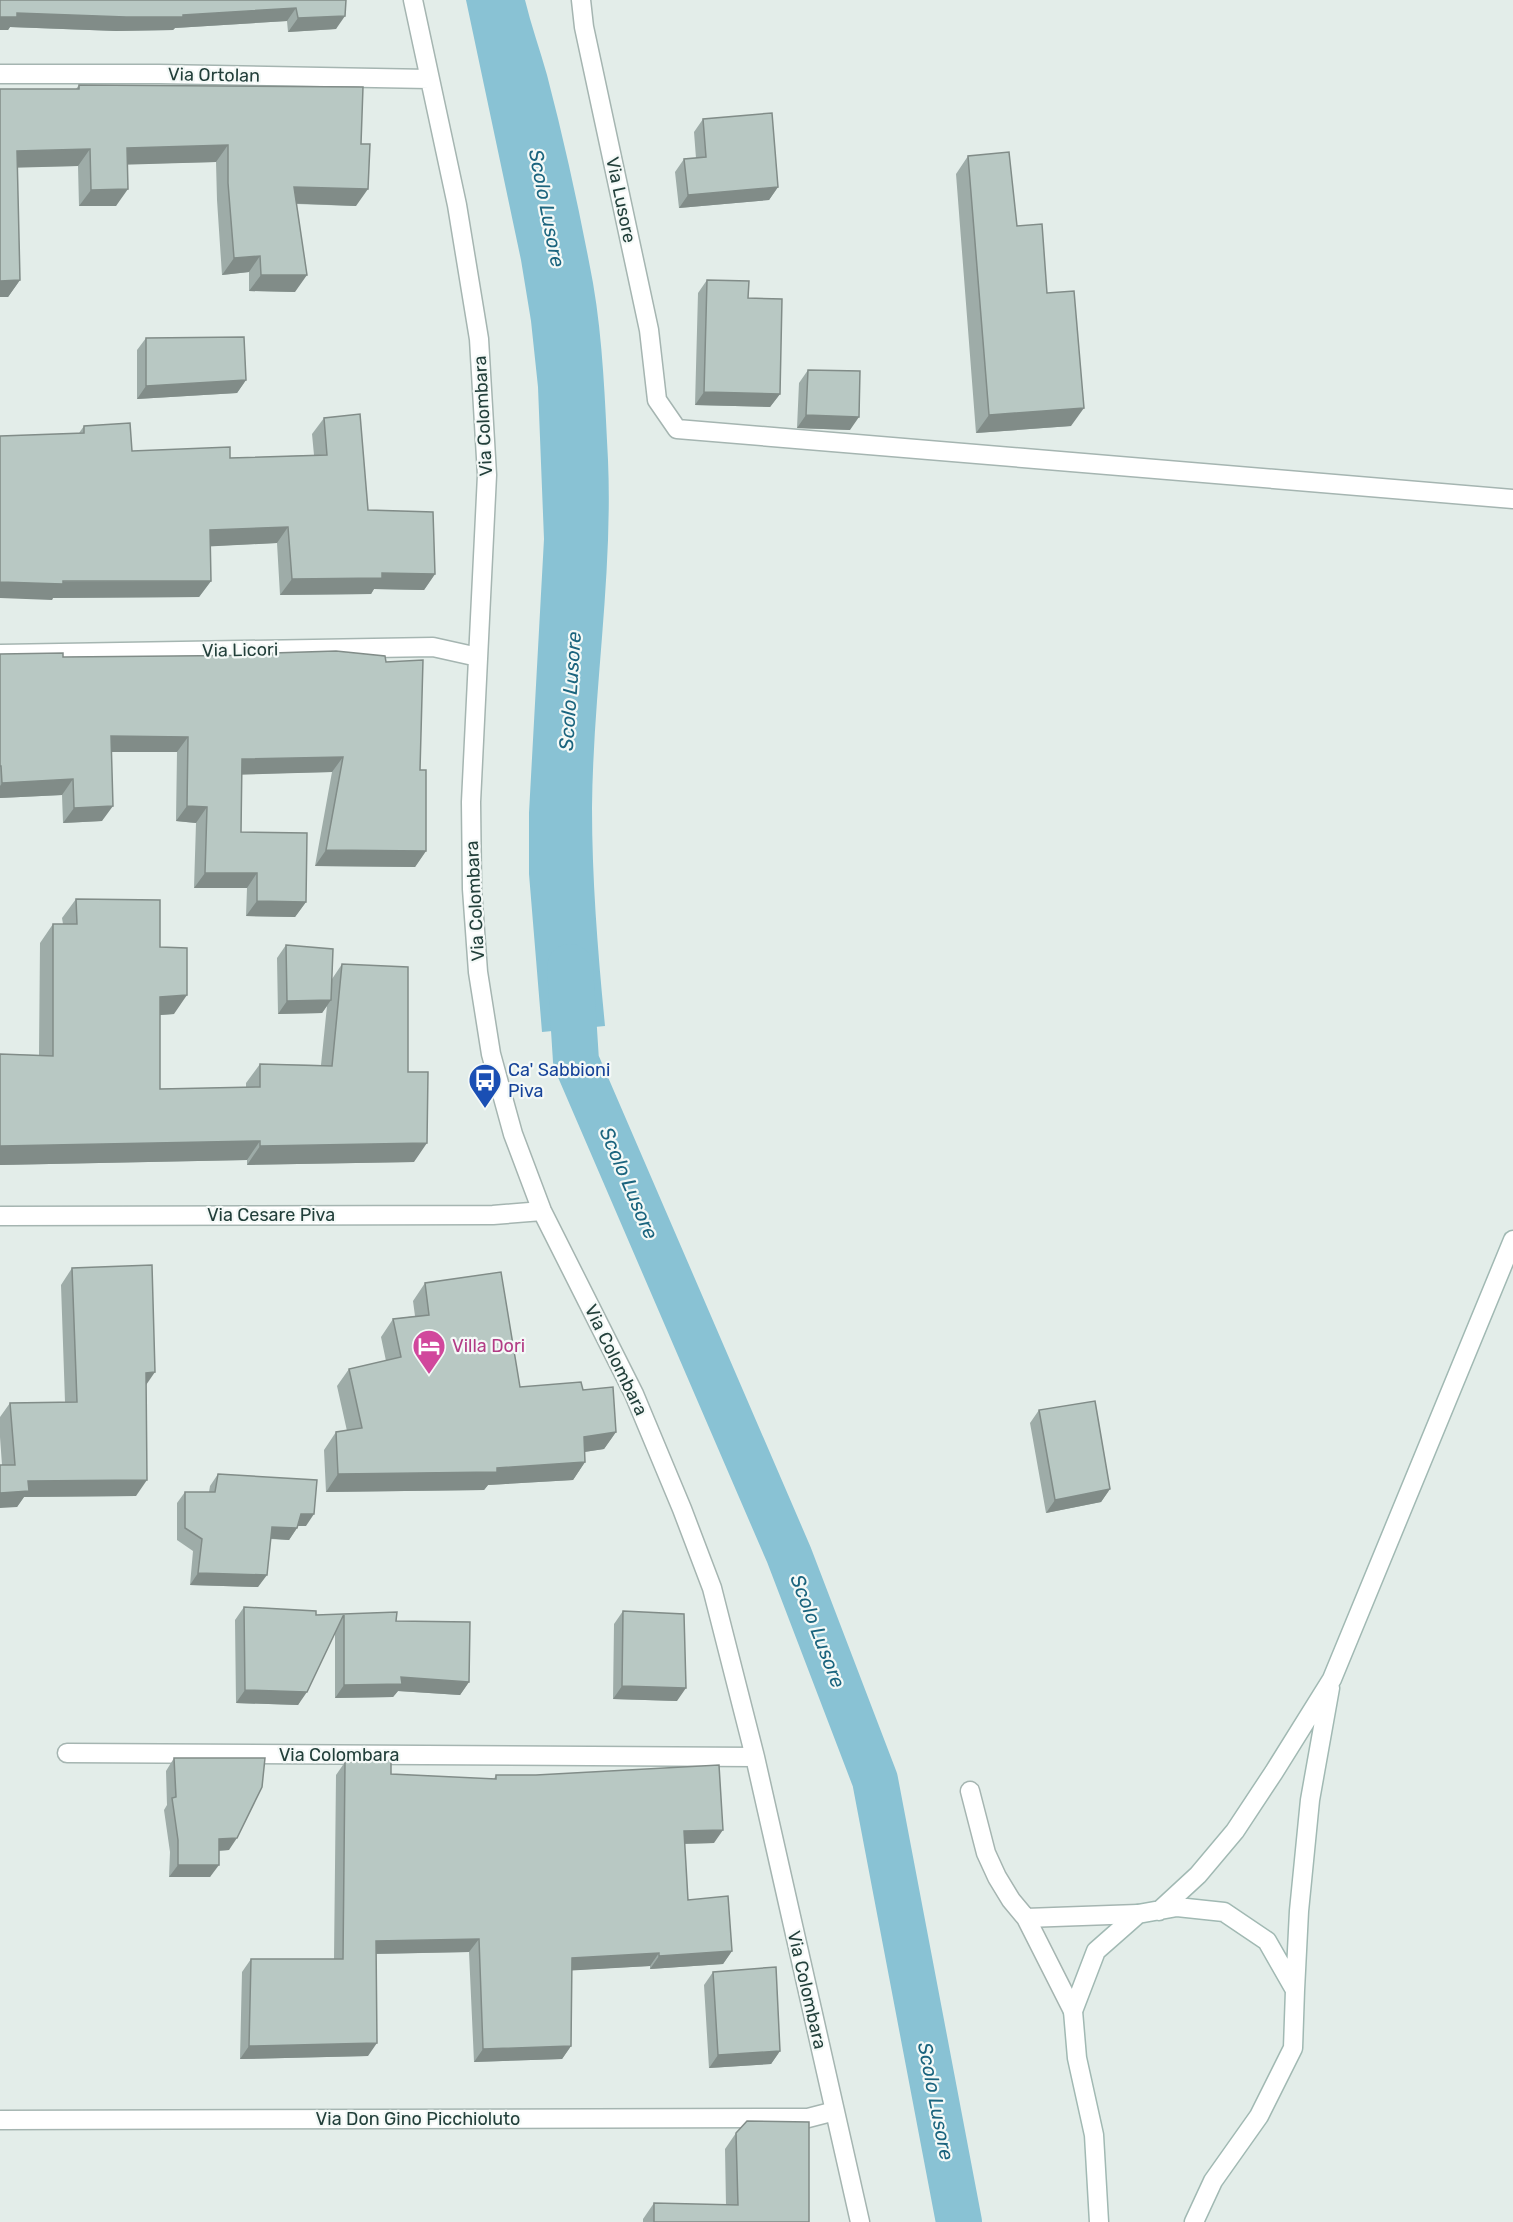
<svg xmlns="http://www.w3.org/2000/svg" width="1513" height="2222" viewBox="0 0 1513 2222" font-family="Rubik,sans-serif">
	<rect width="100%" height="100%" fill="#e3ede9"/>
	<path fill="#89c2d4" d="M 466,0 L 525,0 C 531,25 540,50 547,75 C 565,144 580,213 593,283 C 603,341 605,401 608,460 C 613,575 593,693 592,808 C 592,881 598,953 605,1026 L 542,1032 L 529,874 L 529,813 L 544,539 L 538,387 L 531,321 L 521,260 Z"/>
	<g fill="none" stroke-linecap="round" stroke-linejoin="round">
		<path stroke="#89c2d4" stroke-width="46" d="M 570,967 L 576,1061 L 789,1555 L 875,1780 L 959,2222"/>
		<defs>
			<path id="minor" d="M 413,0 L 457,205 L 479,339 L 487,475 L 471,802 L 472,889 L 478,972 L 491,1054 L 513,1134 L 542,1211 L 634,1394 L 682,1509 L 712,1588 L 755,1757 L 860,2222
				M 581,0 L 584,27 L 649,330 L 657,400 L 677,429 L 1513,499
				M 0,74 L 159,74 L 429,79
				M 0,654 L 433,647 L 478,657
				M 0,1216 L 493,1215 L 542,1211
				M 67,1753 L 755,1757
				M 970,1791 L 986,1853 L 997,1877 L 1011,1900 L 1026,1918 L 1073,2011
				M 1026,1918 L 1138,1914
				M 0,2120 L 808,2118 L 835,2111"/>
			<path id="secondary" d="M 1159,1911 L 1198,1875 L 1235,1831 L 1274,1772 L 1332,1679 L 1513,1240
				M 1295,1990 L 1299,1911 L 1310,1800 L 1330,1688
				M 1099,2222 L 1094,2135 L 1077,2058 L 1073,2011 L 1096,1951 L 1138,1914 L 1177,1907 L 1224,1912 L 1267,1941 L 1295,1990 L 1293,2048 L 1259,2116 L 1213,2181 L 1194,2222"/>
		</defs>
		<use href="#minor" stroke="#a5b5b1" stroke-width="21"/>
		<use href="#secondary" stroke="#a1b9b3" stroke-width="21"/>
		<use href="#minor" stroke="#fff" stroke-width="18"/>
		<use href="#secondary" stroke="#fff" stroke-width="18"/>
	</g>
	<path fill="#9eaca8" d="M 0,0 L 346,0 L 336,29 L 288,32 L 287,21 L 175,28 L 173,30 L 116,31 L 10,27 L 8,30 L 0,30 Z
		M 79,85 L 363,87 L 356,206 L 297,204 L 295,292 L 249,291 L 249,272 L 222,275 L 217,200 L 216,162 L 127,164 L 116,206 L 79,206 L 78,166 L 17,167 L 20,280 L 8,297 L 0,89 L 76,89 Z
		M 703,119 L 778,187 L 769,200 L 679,208 L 675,172 L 684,159 L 696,158 L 694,132 Z
		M 968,156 L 1017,226 L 1071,426 L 976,433 L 956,174 Z
		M 707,280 L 748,298 L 780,394 L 770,407 L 695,405 L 698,293 Z
		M 146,338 L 246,380 L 237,393 L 137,399 L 137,350 Z
		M 808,370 L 850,430 L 797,428 L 799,383 Z
		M 324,418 L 368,510 L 435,574 L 424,590 L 374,589 L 371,594 L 280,595 L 277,543 L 210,546 L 211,581 L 199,597 L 53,598 L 52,600 L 79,433 L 84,426 L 132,451 L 230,458 L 314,455 L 312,434 Z
		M 273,653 L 386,662 L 420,770 L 426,851 L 415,867 L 315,866 L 332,772 L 242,774 L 241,832 L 306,902 L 295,917 L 246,916 L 247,888 L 194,888 L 196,823 L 176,821 L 177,752 L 111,752 L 102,821 L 63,823 L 62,795 L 0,798 L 0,654 L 63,657 L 271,655 Z
		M 76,899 L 160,947 L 174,1014 L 160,1015 L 160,1089 L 246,1087 L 246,1083 L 260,1064 L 321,1065 L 327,1006 L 322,1013 L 278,1014 L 277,958 L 286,945 L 332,979 L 342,964 L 408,1072 L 414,1162 L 247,1165 L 247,1160 L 0,1165 L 0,1054 L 39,1055 L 40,943 L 53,924 L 63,924 L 62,918 Z
		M 72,1268 L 146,1384 L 136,1496 L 24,1497 L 17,1507 L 2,1465 L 0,1437 L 0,1417 L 10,1403 L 65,1402 L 61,1285 Z
		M 425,1283 L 520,1387 L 583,1390 L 616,1432 L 604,1449 L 584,1452 L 585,1462 L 573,1480 L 488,1485 L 484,1490 L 326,1492 L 324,1450 L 336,1432 L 347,1431 L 337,1386 L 349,1369 L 386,1361 L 381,1337 L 393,1319 L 415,1316 L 413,1301 Z
		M 1039,1410 L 1110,1489 L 1101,1502 L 1046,1513 L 1030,1423 Z
		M 218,1474 L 306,1526 L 298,1526 L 297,1528 L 289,1540 L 270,1539 L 258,1587 L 190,1585 L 193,1551 L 177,1540 L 177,1503 L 185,1492 L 209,1492 L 210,1486 Z
		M 244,1607 L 316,1615 L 397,1612 L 396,1621 L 469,1682 L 460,1695 L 398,1691 L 393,1697 L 335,1698 L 335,1633 L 298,1705 L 236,1703 L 235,1620 Z
		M 623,1611 L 677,1701 L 613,1699 L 614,1624 Z
		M 174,1758 L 229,1850 L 219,1851 L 210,1877 L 169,1877 L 170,1852 L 164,1810 L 167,1805 L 166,1771 Z
		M 345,1762 L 391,1774 L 494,1779 L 496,1775 L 714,1843 L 684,1844 L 688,1900 L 732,1951 L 723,1964 L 650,1969 L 650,1966 L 572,1970 L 571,2046 L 562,2059 L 474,2062 L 469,1952 L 376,1954 L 368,2056 L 240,2059 L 242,1972 L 251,1959 L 334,1959 L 336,1775 Z
		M 713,1972 L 780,2051 L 771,2064 L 709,2068 L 704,1985 Z
		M 736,2133 L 809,2222 L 643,2222 L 643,2219 L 654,2203 L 726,2205 L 725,2149 Z"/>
	<path fill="#818c88" d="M 296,8 L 287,21 L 175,28 L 173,30 L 116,31 L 10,27 L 8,30 L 0,30 L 0,17 L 17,13 L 183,15 Z
		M 345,16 L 336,29 L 288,32 L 298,18 Z
		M 228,145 L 216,162 L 115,165 L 127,148 Z
		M 90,149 L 78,166 L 5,168 L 17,151 Z
		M 294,187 L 368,189 L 356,206 L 283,203 Z
		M 778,187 L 769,200 L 679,208 L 688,195 Z
		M 128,189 L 116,206 L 79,206 L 91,190 Z
		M 260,256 L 249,272 L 222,275 L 234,258 Z
		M 261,275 L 307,275 L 295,292 L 249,291 Z
		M 20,280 L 8,297 L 0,297 L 0,281 Z
		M 246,380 L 237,393 L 137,399 L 146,386 Z
		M 704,392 L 780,394 L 770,407 L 695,405 Z
		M 1084,408 L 1071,426 L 976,433 L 989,415 Z
		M 806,415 L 859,417 L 850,430 L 797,428 Z
		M 288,527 L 277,543 L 199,547 L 210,530 Z
		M 382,573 L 435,574 L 424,590 L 374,589 L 371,594 L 280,595 L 292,579 Z
		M 211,581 L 199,597 L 53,598 L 52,600 L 0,598 L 0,582 Z
		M 111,736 L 188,737 L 177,752 L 100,752 Z
		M 343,757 L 332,772 L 232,775 L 242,759 Z
		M 73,779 L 62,795 L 0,798 L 0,786 L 2,783 Z
		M 113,806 L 102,821 L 63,823 L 74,808 Z
		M 187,806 L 207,807 L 196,823 L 176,821 Z
		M 326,850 L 426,851 L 415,867 L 315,866 Z
		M 205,873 L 257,873 L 247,888 L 194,888 Z
		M 257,901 L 306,902 L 295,917 L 246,916 Z
		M 187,995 L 174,1014 L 147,1016 L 160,997 Z
		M 331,1000 L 322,1013 L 278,1014 L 287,1001 Z
		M 260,1141 L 247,1160 L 0,1165 L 0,1146 Z
		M 427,1143 L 414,1162 L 247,1165 L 260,1146 Z
		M 155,1372 L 144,1388 L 146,1373 Z
		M 616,1432 L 604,1449 L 571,1454 L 584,1437 Z
		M 585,1462 L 573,1480 L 488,1485 L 484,1490 L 326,1492 L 338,1474 L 497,1468 Z
		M 147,1480 L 136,1496 L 24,1497 L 17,1507 L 0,1508 L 0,1493 L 28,1481 Z
		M 1110,1489 L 1101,1502 L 1046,1513 L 1055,1500 Z
		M 301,1514 L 314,1514 L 306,1526 L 292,1526 Z
		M 272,1527 L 297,1528 L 289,1540 L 263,1538 Z
		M 198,1573 L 267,1575 L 258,1587 L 190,1585 Z
		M 401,1677 L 469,1682 L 460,1695 L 398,1691 L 393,1697 L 335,1698 L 344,1685 Z
		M 622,1686 L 686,1688 L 677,1701 L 613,1699 Z
		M 245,1690 L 307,1692 L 298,1705 L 236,1703 Z
		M 723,1830 L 714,1843 L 674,1844 L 684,1831 Z
		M 237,1838 L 229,1850 L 210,1851 L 219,1839 Z
		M 178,1865 L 219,1865 L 210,1877 L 169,1877 Z
		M 479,1939 L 469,1952 L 367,1954 L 376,1941 Z
		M 732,1951 L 723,1964 L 650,1969 L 659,1956 Z
		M 659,1953 L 650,1966 L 563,1971 L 572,1958 Z
		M 377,2043 L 368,2056 L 240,2059 L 249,2046 Z
		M 571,2046 L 562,2059 L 474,2062 L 483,2049 Z
		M 780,2051 L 771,2064 L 709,2068 L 718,2055 Z"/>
	<path fill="#b8c8c3" stroke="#818c88" stroke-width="1.5" d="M 0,0 L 346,0 L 345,16 L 298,18 L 296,8 L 183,15 L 183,17 L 126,17 L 17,13 L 17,17 L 0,17 Z
		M 79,85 L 363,87 L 361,144 L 370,144 L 368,189 L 294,187 L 307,275 L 261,275 L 260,256 L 234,258 L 228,183 L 228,145 L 127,148 L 128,189 L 91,190 L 90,149 L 17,151 L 20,280 L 0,281 L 0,89 L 79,89 Z
		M 772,113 L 778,187 L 688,195 L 684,159 L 706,157 L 703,119 Z
		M 1009,152 L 1017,226 L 1042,224 L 1047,293 L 1074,291 L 1084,408 L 989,415 L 968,156 Z
		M 707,280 L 749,281 L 748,298 L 782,299 L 780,394 L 704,392 Z
		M 244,337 L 246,380 L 146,386 L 146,338 Z
		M 808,370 L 860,371 L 859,417 L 806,415 Z
		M 360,414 L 368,510 L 433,512 L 435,574 L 382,573 L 382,578 L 292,579 L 288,527 L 210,530 L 211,581 L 63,581 L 63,584 L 0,582 L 0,436 L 84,433 L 84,426 L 130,423 L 132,451 L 230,447 L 230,458 L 327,455 L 324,418 Z
		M 336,651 L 385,656 L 386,662 L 423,660 L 420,770 L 426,770 L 426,851 L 326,850 L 343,757 L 242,759 L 241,832 L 307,833 L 306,902 L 257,901 L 257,873 L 205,873 L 207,807 L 187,806 L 188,737 L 111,736 L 113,806 L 74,808 L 73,779 L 2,783 L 1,766 L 0,766 L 0,654 L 63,653 L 63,657 L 273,655 L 273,653 Z
		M 76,899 L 160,900 L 160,947 L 187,948 L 187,995 L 160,997 L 160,1089 L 260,1087 L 260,1064 L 332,1066 L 342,964 L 408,967 L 408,1072 L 428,1072 L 427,1143 L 260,1146 L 260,1141 L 0,1146 L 0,1054 L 53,1056 L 53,924 L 77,924 Z
		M 286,945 L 333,949 L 331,1000 L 287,1001 Z
		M 152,1265 L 155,1372 L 146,1373 L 147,1480 L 28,1481 L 29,1491 L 0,1493 L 0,1465 L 15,1465 L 10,1403 L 77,1402 L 72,1268 Z
		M 501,1272 L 520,1387 L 581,1382 L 583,1390 L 613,1387 L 616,1432 L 584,1437 L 585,1462 L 497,1468 L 497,1472 L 338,1474 L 336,1432 L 362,1428 L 349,1369 L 401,1357 L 393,1319 L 429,1315 L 425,1283 Z
		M 1095,1401 L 1110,1489 L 1055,1500 L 1039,1410 Z
		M 218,1474 L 317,1480 L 314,1514 L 301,1514 L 297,1528 L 272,1527 L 267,1575 L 198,1573 L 202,1539 L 185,1528 L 185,1492 L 215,1492 Z
		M 244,1607 L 316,1611 L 316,1615 L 397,1612 L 396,1621 L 470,1622 L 469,1682 L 401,1677 L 402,1684 L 344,1685 L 344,1614 L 307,1692 L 245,1690 Z
		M 623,1611 L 684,1614 L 686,1688 L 622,1686 Z
		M 174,1758 L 265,1758 L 262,1787 L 237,1838 L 219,1839 L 219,1865 L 178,1865 L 178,1840 L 172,1798 L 176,1797 Z
		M 391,1760 L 391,1774 L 496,1779 L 496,1775 L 536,1775 L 719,1765 L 723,1830 L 684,1831 L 688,1900 L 728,1896 L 732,1951 L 659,1956 L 659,1953 L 572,1958 L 571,2046 L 483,2049 L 479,1939 L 376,1941 L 377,2043 L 249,2046 L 251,1959 L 343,1959 L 345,1762 Z
		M 776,1967 L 780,2051 L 718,2055 L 713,1972 Z
		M 747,2121 L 809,2122 L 809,2222 L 654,2222 L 654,2203 L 738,2205 L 736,2133 Z"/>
	<defs>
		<symbol id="bus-pin" viewBox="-11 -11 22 30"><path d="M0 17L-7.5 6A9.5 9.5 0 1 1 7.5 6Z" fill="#1a4fb4" stroke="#f4f9f7"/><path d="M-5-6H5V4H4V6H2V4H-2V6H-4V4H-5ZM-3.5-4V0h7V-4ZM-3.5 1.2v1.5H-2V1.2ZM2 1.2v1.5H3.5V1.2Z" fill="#fff"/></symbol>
		<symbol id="hotel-pin" viewBox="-11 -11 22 30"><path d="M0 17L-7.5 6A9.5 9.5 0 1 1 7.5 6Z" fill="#d1479c" stroke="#f4f9f7"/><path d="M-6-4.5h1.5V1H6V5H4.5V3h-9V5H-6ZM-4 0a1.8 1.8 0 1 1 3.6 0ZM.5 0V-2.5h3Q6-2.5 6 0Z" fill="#fff"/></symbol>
	</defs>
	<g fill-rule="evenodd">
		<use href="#bus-pin" x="466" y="1061" width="38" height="52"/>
		<use href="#hotel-pin" x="410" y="1327" width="38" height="52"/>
	</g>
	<g text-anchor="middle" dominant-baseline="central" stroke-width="4.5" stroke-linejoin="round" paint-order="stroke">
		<g font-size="18" fill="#223f3a" stroke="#f4f9f7">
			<text transform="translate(214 75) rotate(1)">Via Ortolan</text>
			<text transform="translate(621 200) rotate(78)">Via Lusore</text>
			<text transform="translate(483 416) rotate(-93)">Via Colombara</text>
			<text transform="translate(240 650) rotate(-1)">Via Licori</text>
			<text transform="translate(475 901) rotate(-93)">Via Colombara</text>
			<text x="271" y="1215">Via Cesare Piva</text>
			<text transform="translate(616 1360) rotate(64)">Via Colombara</text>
			<text x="339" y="1755">Via Colombara</text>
			<text transform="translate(807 1990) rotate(77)">Via Colombara</text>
			<text x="418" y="2119">Via Don Gino Picchioluto</text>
		</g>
		<g font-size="18" fill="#164399" stroke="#f4f9f7" text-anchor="start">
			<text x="508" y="1070">Ca' Sabbioni<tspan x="508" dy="21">Piva</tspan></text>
		</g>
		<g font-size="18" fill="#b23c85" stroke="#f4f9f7" text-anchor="start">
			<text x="452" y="1346">Villa Dori</text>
		</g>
		<g font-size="20" font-style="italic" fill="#1a647e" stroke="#f4f9f7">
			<text transform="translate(547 208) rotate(79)">Scolo Lusore</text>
			<text transform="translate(570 691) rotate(-86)">Scolo Lusore</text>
			<text transform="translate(629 1183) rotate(67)">Scolo Lusore</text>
			<text transform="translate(818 1631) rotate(69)">Scolo Lusore</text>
			<text transform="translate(936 2101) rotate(79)">Scolo Lusore</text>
		</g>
	</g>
</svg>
